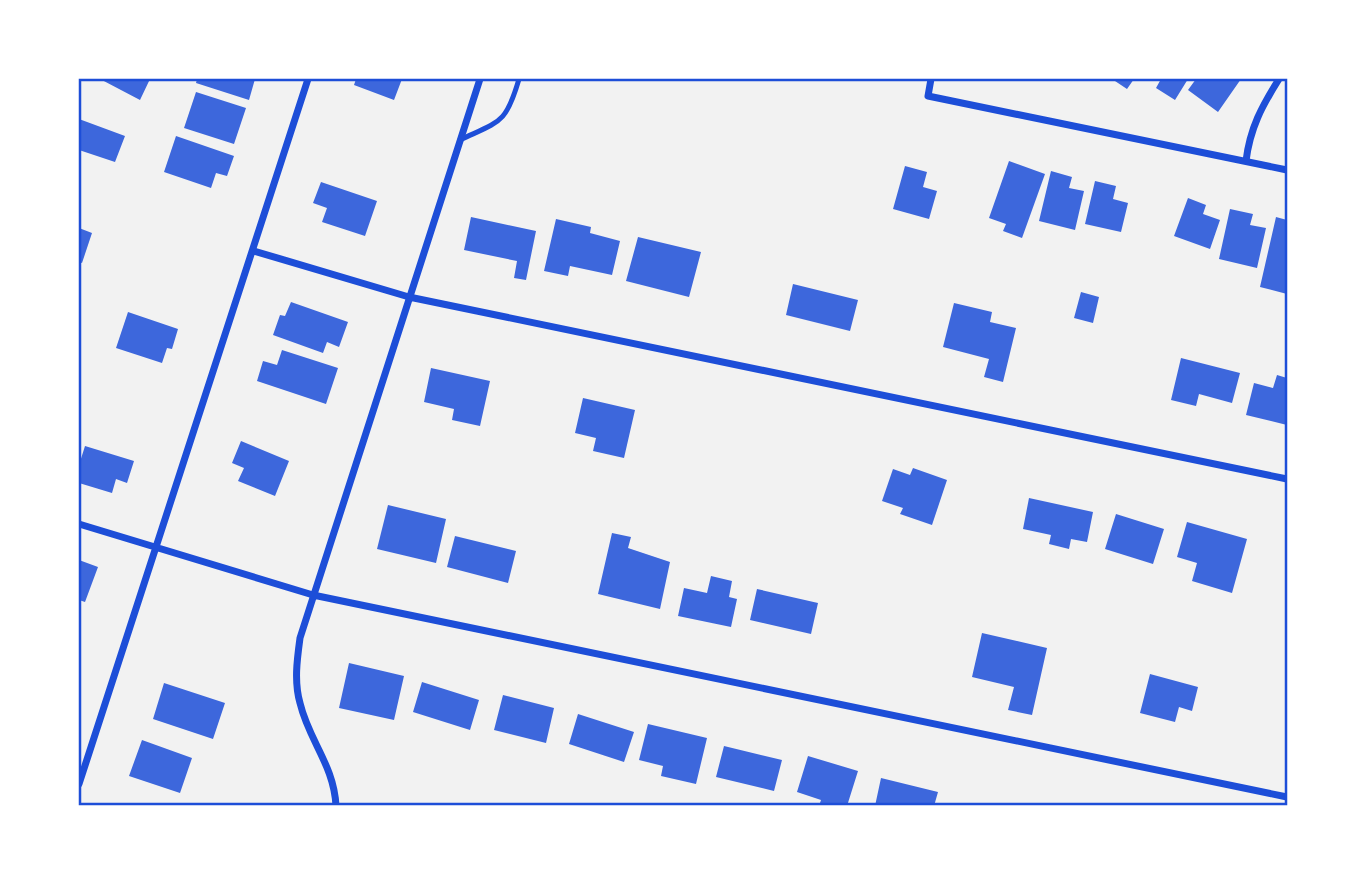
<svg xmlns="http://www.w3.org/2000/svg" width="1366" height="885" viewBox="0 0 1366 885" font-family="Lora,serif">
	<rect width="100%" height="100%" fill="#f2f2f2"/>
	<path fill="#3d67dc" d="M 100,79 L 150,79 L 140,100 Z
		M 197,79 L 255,79 L 249,100 L 196,83 Z
		M 356,79 L 402,79 L 394,100 L 354,85 Z
		M 1112,79 L 1134,79 L 1127,89 Z
		M 1161,79 L 1188,79 L 1175,100 L 1156,88 Z
		M 1196,79 L 1241,79 L 1218,112 L 1188,90 Z
		M 196,92 L 246,108 L 234,144 L 184,128 Z
		M 79,119 L 125,136 L 115,162 L 79,150 Z
		M 176,136 L 234,156 L 227,176 L 216,173 L 211,188 L 164,172 Z
		M 1009,161 L 1045,174 L 1022,238 L 1003,231 L 1006,224 L 989,218 Z
		M 905,166 L 927,172 L 923,187 L 937,191 L 929,219 L 893,209 Z
		M 1051,171 L 1072,177 L 1069,188 L 1084,191 L 1075,230 L 1039,221 Z
		M 1095,181 L 1116,186 L 1113,199 L 1128,203 L 1121,232 L 1085,224 Z
		M 321,182 L 377,201 L 365,236 L 322,222 L 327,208 L 313,203 Z
		M 1188,198 L 1206,205 L 1203,214 L 1220,220 L 1210,249 L 1174,236 Z
		M 1230,209 L 1253,214 L 1250,225 L 1266,228 L 1257,268 L 1219,259 Z
		M 471,217 L 536,231 L 526,280 L 514,278 L 517,261 L 464,250 Z
		M 1276,217 L 1287,220 L 1287,294 L 1260,287 Z
		M 556,219 L 591,227 L 590,233 L 620,241 L 612,275 L 570,266 L 568,276 L 544,271 Z
		M 79,228 L 92,233 L 82,263 L 79,262 Z
		M 638,237 L 701,252 L 689,297 L 626,281 Z
		M 793,284 L 858,300 L 850,331 L 786,315 Z
		M 1081,292 L 1099,297 L 1093,323 L 1074,318 Z
		M 291,302 L 348,322 L 339,347 L 327,342 L 323,353 L 273,335 L 280,315 L 285,316 Z
		M 954,303 L 992,312 L 990,322 L 1016,328 L 1003,382 L 984,377 L 989,359 L 943,347 Z
		M 128,312 L 178,329 L 172,349 L 167,348 L 162,363 L 116,348 Z
		M 282,350 L 338,368 L 326,404 L 257,381 L 263,361 L 277,365 Z
		M 1181,358 L 1240,373 L 1232,403 L 1199,394 L 1196,406 L 1171,400 Z
		M 431,368 L 490,381 L 480,426 L 452,420 L 454,409 L 424,402 Z
		M 1277,375 L 1287,378 L 1287,425 L 1246,415 L 1254,383 L 1273,388 Z
		M 583,398 L 635,410 L 624,458 L 593,451 L 596,438 L 575,433 Z
		M 241,441 L 289,461 L 275,496 L 238,481 L 244,468 L 232,463 Z
		M 85,446 L 134,461 L 127,483 L 116,479 L 112,493 L 79,483 L 79,465 Z
		M 913,468 L 947,480 L 932,525 L 900,514 L 903,508 L 882,501 L 893,469 L 910,475 Z
		M 1029,498 L 1093,512 L 1087,542 L 1071,539 L 1069,549 L 1049,544 L 1051,535 L 1023,529 Z
		M 388,505 L 446,519 L 436,563 L 377,549 Z
		M 1116,514 L 1164,529 L 1153,564 L 1105,549 Z
		M 1187,522 L 1247,539 L 1232,593 L 1192,581 L 1197,563 L 1177,557 Z
		M 612,533 L 631,537 L 628,548 L 670,562 L 660,609 L 598,594 Z
		M 455,536 L 516,551 L 508,583 L 447,567 Z
		M 79,560 L 98,567 L 85,602 L 79,600 Z
		M 711,576 L 732,581 L 729,597 L 737,599 L 731,627 L 678,616 L 684,588 L 707,593 Z
		M 757,589 L 818,603 L 811,634 L 750,620 Z
		M 982,633 L 1047,648 L 1032,715 L 1008,710 L 1014,687 L 972,677 Z
		M 349,663 L 404,676 L 394,720 L 339,708 Z
		M 1150,674 L 1198,687 L 1192,711 L 1179,707 L 1175,722 L 1140,713 Z
		M 422,682 L 479,700 L 470,730 L 413,712 Z
		M 164,683 L 225,703 L 213,739 L 153,719 Z
		M 503,695 L 554,708 L 546,743 L 494,730 Z
		M 578,714 L 634,732 L 624,762 L 569,744 Z
		M 648,724 L 707,738 L 696,784 L 661,776 L 663,766 L 639,760 Z
		M 142,740 L 192,758 L 180,793 L 129,776 Z
		M 724,746 L 782,760 L 774,791 L 716,777 Z
		M 808,756 L 858,771 L 847,806 L 819,806 L 821,800 L 797,792 Z
		M 881,778 L 938,792 L 934,806 L 875,806 Z"/>
	<g fill="none" stroke-linecap="round" stroke-linejoin="round">
		<path stroke="#1d4ed8" stroke-width="5" d="M 460,140 C 500,121 506,124 519,79"/>
		<path stroke="#1d4ed8" stroke-width="7" d="M 931,79 L 928,96 L 1287,170
			M 1246,161 C 1250,128 1262,106 1279,79
			M 254,251 L 409,297 L 1287,479
			M 79,524 L 313,595 L 1287,797
			M 79,784 L 308,79
			M 336,806 C 334,765 309,741 300,703 C 294,682 297,660 300,638 L 480,79"/>
	</g>
	<rect width="1366" height="885" fill="none" stroke="#ffffff" stroke-width="161"/>
	<rect x="80" y="80" width="1206" height="724" fill="none" stroke="#1d4ed8" stroke-width="2.5"/>
</svg>
